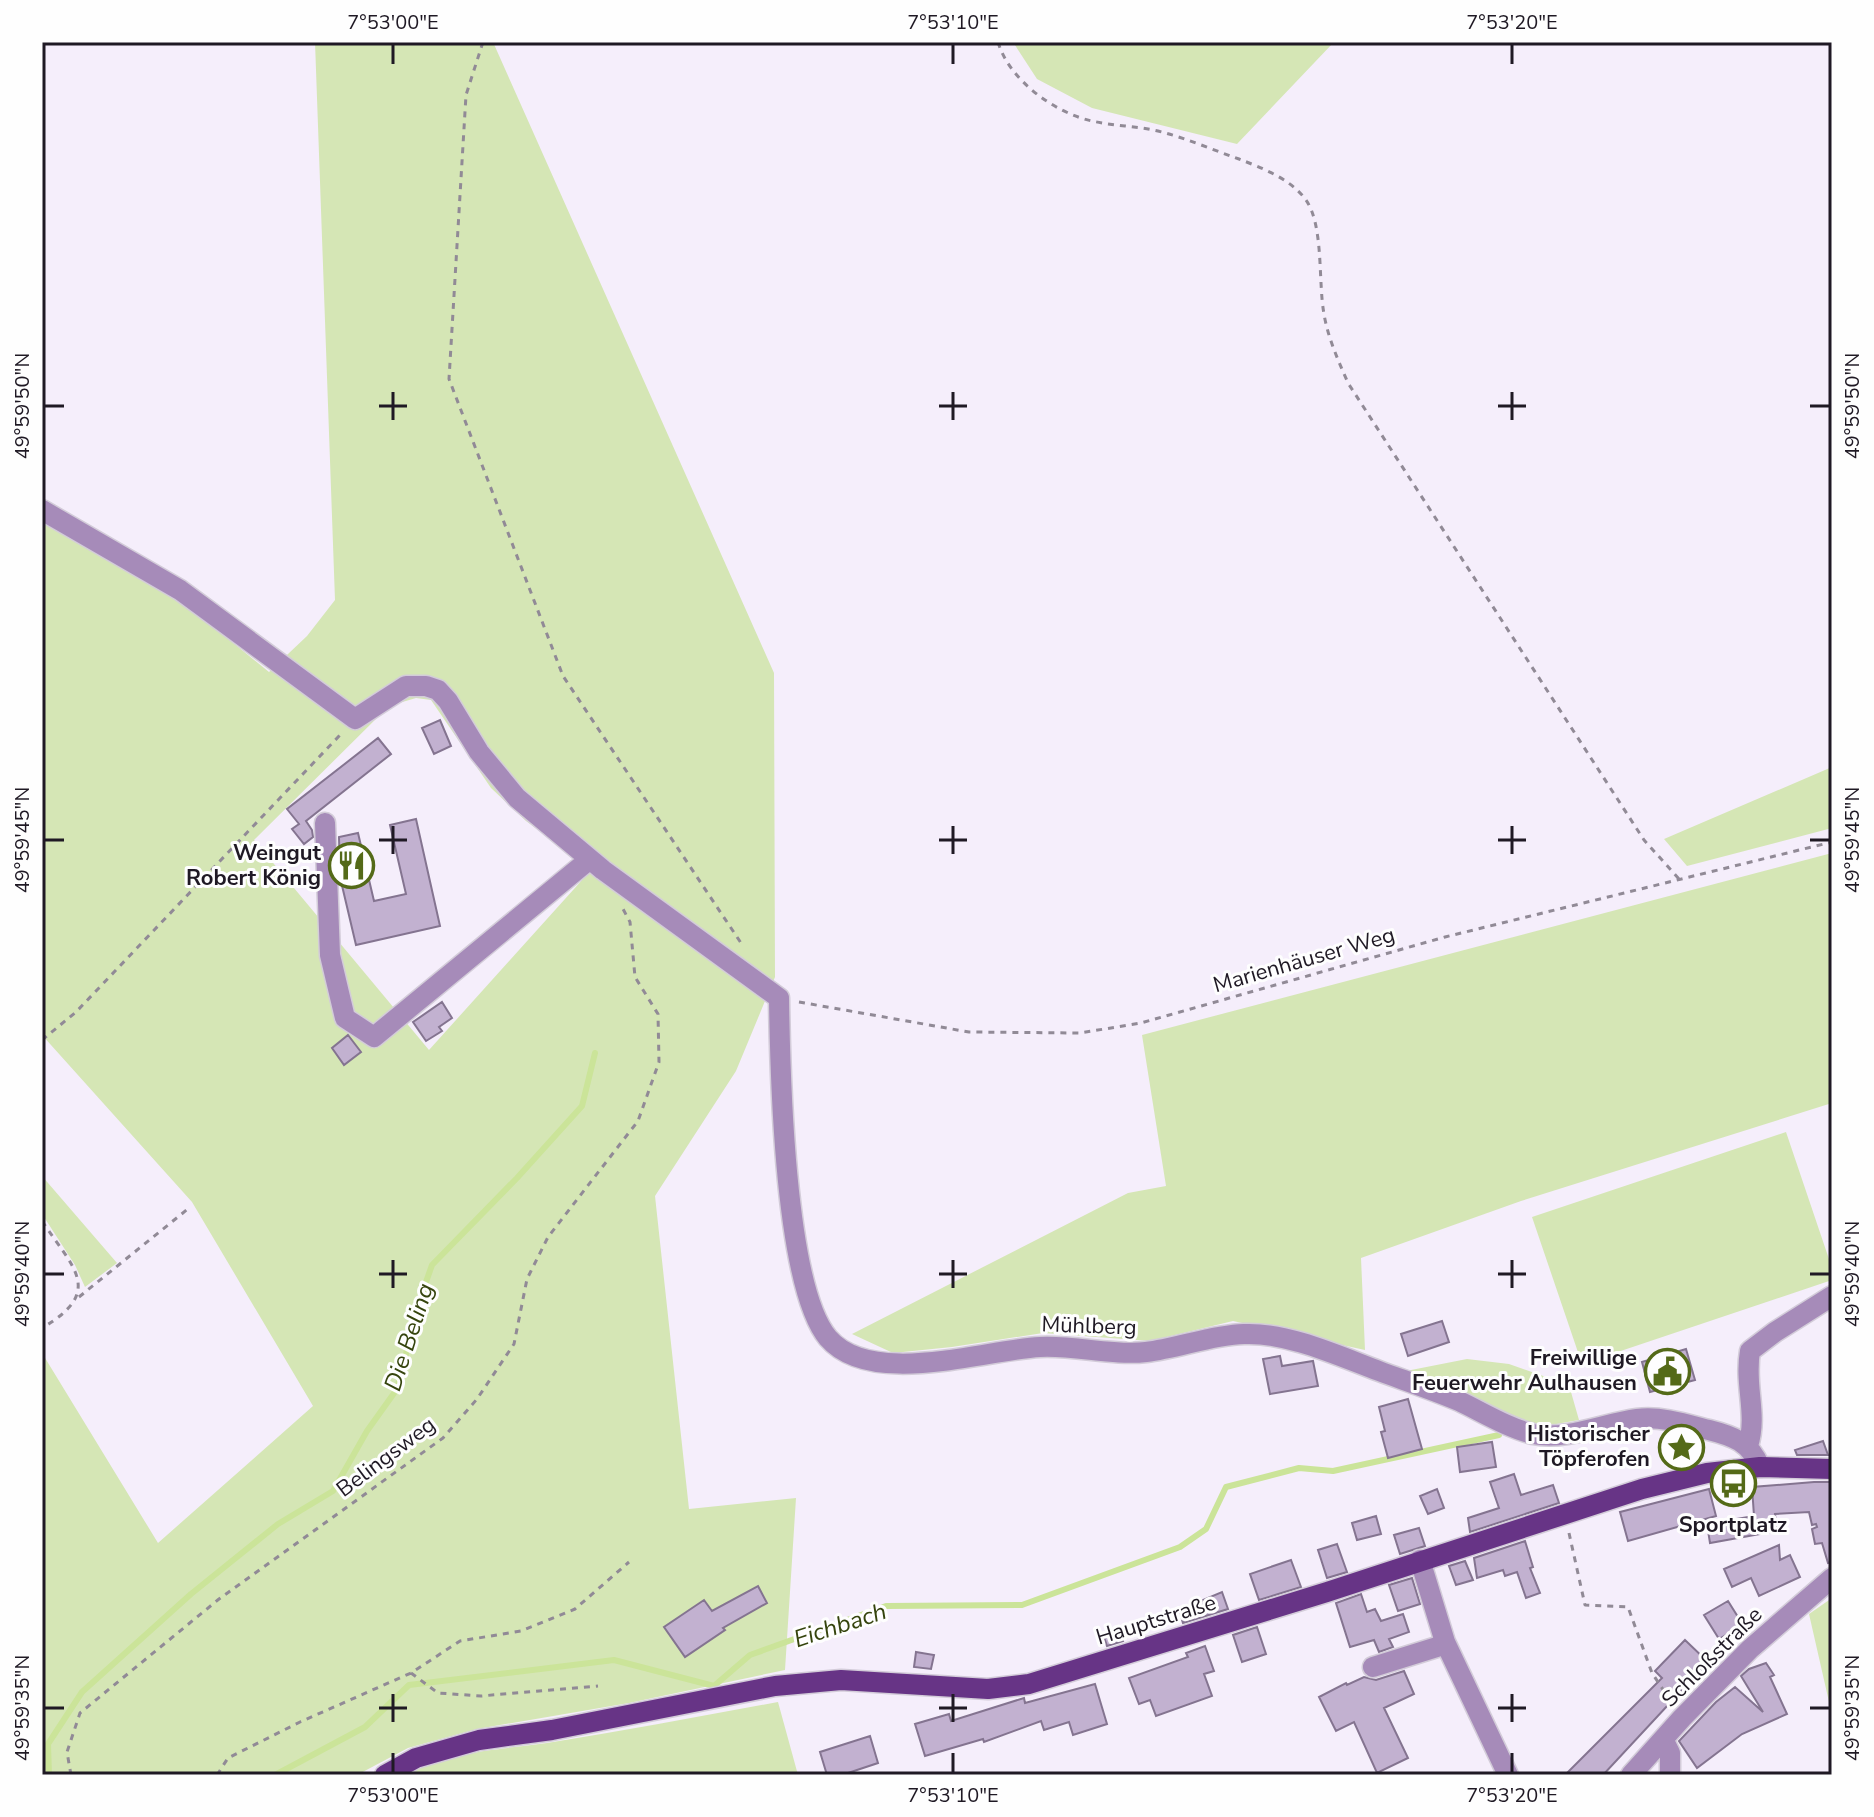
<svg xmlns="http://www.w3.org/2000/svg" width="1874" height="1817" viewBox="0 0 1874 1817" font-family="'Nunito Sans',sans-serif">
	<rect width="100%" height="100%" fill="#f5eefb"/>
	<path fill="#d5e6b5" fill-rule="evenodd" d="M 315,42 L 493,42 L 774,673 L 775,977 L 736,1071 L 655,1196 L 689,1509 L 796,1498 L 785,1670 L 629,1703 L 477,1729 L 408,1748 L 357,1775 L 42,1775 L 42,1353 L 158,1543 L 313,1406 L 192,1202 L 42,1035 L 42,520 L 178,598 L 269,672 L 307,636 L 335,600 ZM 416,698 L 431,700 L 491,788 L 526,821 L 592,869 L 429,1050 L 254,840 L 389,706 Z
		M 1013,42 L 1334,42 L 1237,144 L 1092,108 L 1037,79 Z
		M 1832,767 L 1832,828 L 1687,866 L 1664,839 Z
		M 1832,853 L 1832,1103 L 1521,1201 L 1361,1258 L 1365,1350 L 1233,1321 L 1150,1341 L 1043,1333 L 952,1347 L 893,1353 L 852,1334 L 1128,1193 L 1166,1186 L 1142,1035 Z
		M 1786,1132 L 1832,1268 L 1832,1280 L 1582,1364 L 1532,1217 Z
		M 42,1176 L 117,1263 L 85,1287 L 75,1265 L 42,1214 Z
		M 1467,1359 L 1509,1364 L 1569,1385 L 1579,1420 L 1545,1426 L 1530,1425 L 1406,1371 Z
		M 1832,1598 L 1832,1715 L 1809,1614 Z
		M 778,1702 L 798,1775 L 404,1775 C 447,1751 499,1750 547,1743 C 624,1731 701,1716 778,1702 Z"/>
	<g fill="none" stroke-linecap="round" stroke-linejoin="round">
		<path stroke="#cbe499" stroke-width="6" d="M 49,1775 L 48,1744 L 82,1692 L 191,1594 L 278,1524 L 333,1491 L 367,1431 L 397,1389 L 420,1299 L 432,1265 L 517,1178 L 582,1106 L 595,1053
			M 275,1775 L 365,1727 L 409,1685 L 614,1660 L 714,1686 L 750,1655 L 886,1606 L 1022,1605 L 1180,1547 L 1206,1529 L 1226,1487 L 1299,1468 L 1333,1471 L 1499,1435"/>
	</g>
	<path fill="#c2b1d0" stroke="#847490" stroke-width="2" d="M 440,720 L 451,746 L 434,754 L 422,728 Z
		M 378,738 L 391,754 L 306,821 L 312,830 L 313,837 L 304,844 L 292,829 L 299,824 L 287,809 Z
		M 416,819 L 440,926 L 356,945 L 340,877 L 339,837 L 358,833 L 374,901 L 406,894 L 390,825 Z
		M 442,1002 L 452,1018 L 439,1027 L 442,1031 L 426,1041 L 413,1022 Z
		M 348,1035 L 361,1052 L 344,1065 L 332,1048 Z
		M 1442,1321 L 1449,1342 L 1408,1356 L 1401,1334 Z
		M 1686,1349 L 1695,1380 L 1650,1392 L 1642,1362 Z
		M 1280,1356 L 1282,1366 L 1313,1361 L 1318,1386 L 1270,1394 L 1263,1359 Z
		M 1408,1399 L 1422,1449 L 1388,1458 L 1381,1432 L 1385,1431 L 1379,1407 Z
		M 1823,1441 L 1828,1455 L 1797,1455 L 1795,1450 Z
		M 1492,1442 L 1496,1467 L 1460,1472 L 1457,1447 Z
		M 1514,1474 L 1521,1495 L 1553,1485 L 1559,1503 L 1470,1532 L 1468,1518 L 1499,1508 L 1490,1482 Z
		M 1814,1482 L 1832,1482 L 1832,1562 L 1828,1563 L 1822,1543 L 1815,1544 L 1812,1529 L 1817,1527 L 1816,1524 L 1812,1525 L 1809,1512 L 1775,1514 L 1777,1531 L 1710,1543 L 1707,1524 L 1754,1516 L 1752,1487 Z
		M 1437,1489 L 1444,1508 L 1428,1514 L 1420,1496 Z
		M 1709,1489 L 1716,1516 L 1628,1541 L 1620,1512 Z
		M 1376,1516 L 1381,1534 L 1357,1540 L 1352,1523 Z
		M 1419,1528 L 1425,1546 L 1400,1554 L 1394,1535 Z
		M 1525,1541 L 1533,1567 L 1530,1568 L 1540,1593 L 1526,1598 L 1517,1572 L 1505,1576 L 1503,1570 L 1477,1578 L 1474,1558 Z
		M 1337,1544 L 1347,1572 L 1327,1578 L 1318,1550 Z
		M 1779,1545 L 1780,1560 L 1790,1555 L 1800,1577 L 1759,1596 L 1751,1578 L 1732,1587 L 1724,1569 Z
		M 1291,1560 L 1301,1587 L 1259,1600 L 1250,1574 Z
		M 1465,1561 L 1473,1580 L 1456,1585 L 1449,1566 Z
		M 1412,1578 L 1420,1604 L 1398,1611 L 1389,1585 Z
		M 758,1586 L 767,1603 L 723,1628 L 725,1630 L 685,1657 L 664,1627 L 704,1600 L 712,1611 Z
		M 1222,1592 L 1228,1609 L 1183,1623 L 1179,1610 Z
		M 1361,1594 L 1367,1612 L 1375,1609 L 1381,1621 L 1403,1614 L 1409,1632 L 1389,1639 L 1393,1647 L 1379,1652 L 1374,1640 L 1350,1647 L 1336,1603 Z
		M 1728,1601 L 1743,1625 L 1719,1639 L 1704,1615 Z
		M 1257,1627 L 1266,1654 L 1242,1662 L 1233,1635 Z
		M 1120,1629 L 1123,1641 L 1107,1646 L 1103,1634 Z
		M 1685,1640 L 1708,1662 L 1603,1775 L 1565,1775 L 1662,1678 L 1655,1671 Z
		M 1205,1646 L 1214,1671 L 1204,1674 L 1212,1696 L 1156,1716 L 1150,1700 L 1139,1704 L 1129,1678 L 1188,1657 L 1186,1653 Z
		M 916,1652 L 934,1655 L 931,1669 L 914,1667 Z
		M 1766,1663 L 1774,1675 L 1770,1677 L 1787,1714 L 1742,1734 L 1697,1768 L 1679,1741 L 1716,1702 L 1735,1687 L 1763,1712 L 1741,1676 L 1749,1669 Z
		M 1404,1671 L 1414,1694 L 1384,1708 L 1408,1758 L 1377,1773 L 1354,1722 L 1336,1731 L 1319,1697 L 1346,1683 L 1347,1685 L 1364,1677 L 1376,1680 Z
		M 1095,1684 L 1107,1724 L 1073,1735 L 1069,1722 L 1044,1730 L 1041,1721 L 984,1742 L 983,1739 L 925,1756 L 915,1724 L 949,1714 L 951,1721 L 1024,1698 L 1025,1703 Z
		M 870,1736 L 878,1763 L 842,1775 L 827,1775 L 820,1752 Z"/>
	<g fill="none" stroke-linecap="round" stroke-linejoin="round">
		<defs>
			<path id="minor" d="M 42,510 L 180,590 L 355,719 L 406,686 L 426,686 L 438,690 L 448,701 L 479,752 L 517,798 L 603,870 L 779,998 C 780,1071 784,1285 828,1338 C 871,1388 984,1350 1040,1347 C 1074,1345 1114,1356 1146,1352 C 1179,1348 1211,1335 1244,1334 C 1287,1332 1339,1356 1379,1371 C 1406,1381 1433,1390 1459,1401 C 1482,1412 1508,1428 1533,1434 C 1566,1441 1605,1423 1637,1419 C 1662,1416 1686,1424 1709,1430 C 1733,1436 1750,1442 1760,1467
				M 325,823 L 330,955 L 345,1018 L 374,1037 L 590,859
				M 1748,1446 C 1758,1414 1744,1385 1750,1351 L 1775,1332 L 1832,1296
				M 1445,1642 L 1508,1775
				M 1373,1667 L 1437,1647 L 1445,1642 L 1420,1560
				M 1664,1741 L 1670,1753 L 1670,1775
				M 1631,1775 L 1682,1718 L 1750,1649 L 1832,1578"/>
			<path id="major" d="M 385,1775 L 416,1758 L 479,1740 L 552,1730 L 775,1686 L 841,1680 L 988,1689 L 1029,1684 L 1327,1592 L 1642,1489 L 1707,1473 L 1760,1467 L 1832,1469"/>
		</defs>
		<use href="#minor" stroke="#d3ccd9" stroke-width="23"/>
		<use href="#major" stroke="#d3ccd9" stroke-width="23"/>
		<path stroke="#918a96" stroke-width="3" stroke-dasharray="6 6" stroke-linecap="butt" d="M 483,42 L 466,95 L 449,379 L 563,676 L 743,946
			M 998,42 C 1009,80 1055,113 1092,121 C 1114,126 1136,126 1158,131 C 1186,138 1213,150 1239,159 C 1262,168 1291,179 1306,200 C 1324,226 1318,282 1324,314 C 1328,338 1338,360 1348,383 L 1644,840 L 1680,880
			M 799,1002 L 969,1032 L 1080,1033 L 1141,1023 L 1445,937 L 1832,842
			M 42,1040 L 76,1012 L 341,734
			M 42,1221 C 73,1268 105,1291 42,1328
			M 79,1297 L 189,1208
			M 1569,1533 L 1585,1605 L 1628,1607 L 1652,1673 L 1670,1700
			M 411,1673 L 438,1693 L 481,1696 L 598,1686
			M 71,1775 L 67,1752 L 80,1713 L 219,1599 L 443,1438 L 477,1399 L 514,1344 L 527,1279 L 548,1237 L 638,1121 L 659,1062 L 658,1014 L 635,977 L 630,922 L 623,909
			M 217,1775 L 228,1758 L 300,1722 L 411,1673 L 460,1641 L 521,1631 L 575,1609 L 629,1562"/>
		<use href="#minor" stroke="#a68bb9" stroke-width="20"/>
		<use href="#major" stroke="#673486" stroke-width="20"/>
	</g>
	<path fill="none" stroke="#1f1924" stroke-width="3" d="M 393,44 L 393,64M 953,44 L 953,64M 1512,44 L 1512,64M 393,392 L 393,420M 953,392 L 953,420M 1512,392 L 1512,420M 44,406 L 64,406M 379,406 L 407,406M 939,406 L 967,406M 1498,406 L 1526,406M 1810,406 L 1830,406M 393,826 L 393,854M 953,826 L 953,854M 1512,826 L 1512,854M 44,840 L 64,840M 379,840 L 407,840M 939,840 L 967,840M 1498,840 L 1526,840M 1810,840 L 1830,840M 393,1260 L 393,1288M 953,1260 L 953,1288M 1512,1260 L 1512,1288M 44,1274 L 64,1274M 379,1274 L 407,1274M 939,1274 L 967,1274M 1498,1274 L 1526,1274M 1810,1274 L 1830,1274M 393,1694 L 393,1722M 953,1694 L 953,1722M 1512,1694 L 1512,1722M 44,1708 L 64,1708M 379,1708 L 407,1708M 939,1708 L 967,1708M 1498,1708 L 1526,1708M 1810,1708 L 1830,1708M 393,1753 L 393,1773M 953,1753 L 953,1773M 1512,1753 L 1512,1773"/>
	<defs>
		<symbol id="restaurant-ring" viewBox="-11 -11 22 22"><circle r="9.5" fill="#fefefe" stroke="#546a18" stroke-width="1.5"/><path d="M-5-6h1v4h1v-4h1v4h1v-4h1v5L-1.5 .5V6h-2V.5L-5-1ZM5-6V6H3V1.5H1.5Q1.5-4 5-6Z" fill="#546a18"/></symbol>
		<symbol id="civic-ring" viewBox="-11 -11 22 22"><circle r="9.5" fill="#fefefe" stroke="#546a18" stroke-width="1.5"/><path d="M-.6-6.5H3V-4.5H.6V-3L4-1V1h2V6H-6V1h2V-1L-.6-3ZM-1.2 2.5V6h2.4V2.5Z" fill="#546a18"/></symbol>
		<symbol id="sight-ring" viewBox="-11 -11 22 22"><circle r="9.5" fill="#fefefe" stroke="#546a18" stroke-width="1.5"/><path d="M0-6L1.8-2.2L6-1.7L2.9 1.2L3.7 5.4L0 3.3L-3.7 5.4L-2.9 1.2L-6-1.7L-1.8-2.2Z" fill="#546a18"/></symbol>
		<symbol id="bus-ring" viewBox="-11 -11 22 22"><circle r="9.5" fill="#fefefe" stroke="#546a18" stroke-width="1.5"/><path d="M-5-6H5V4H4V6H2V4H-2V6H-4V4H-5ZM-3.5-4V0h7V-4ZM-3.5 1.2v1.5H-2V1.2ZM2 1.2v1.5H3.5V1.2Z" fill="#546a18"/></symbol>
	</defs>
	<g fill-rule="evenodd">
		<use href="#restaurant-ring" x="326" y="840" width="51" height="51"/>
		<use href="#civic-ring" x="1642" y="1346" width="51" height="51"/>
		<use href="#sight-ring" x="1656" y="1422" width="51" height="51"/>
		<use href="#bus-ring" x="1708" y="1458" width="51" height="51"/>
	</g>
	<g text-anchor="middle" dominant-baseline="central" stroke-width="6" stroke-linejoin="round" paint-order="stroke">
		<g font-size="22" font-weight="bold" fill="#1f1924" stroke="#fefefe" text-anchor="end">
			<text x="321" y="853">Weingut<tspan x="321" dy="25">Robert König</tspan></text>
			<text x="1637" y="1358">Freiwillige<tspan x="1637" dy="25">Feuerwehr Aulhausen</tspan></text>
			<text x="1650" y="1434">Historischer<tspan x="1650" dy="25">Töpferofen</tspan></text>
			<text x="1733" y="1525" text-anchor="middle">Sportplatz</text>
		</g>
		<g font-size="22" fill="#1f1924" stroke="#fefefe">
			<text transform="translate(1304 960) rotate(-16)">Marienhäuser Weg</text>
			<text transform="translate(1089 1326) rotate(2)">Mühlberg</text>
			<text transform="translate(386 1457) rotate(-37)">Belingsweg</text>
			<text transform="translate(1156 1620) rotate(-17)">Hauptstraße</text>
			<text transform="translate(1712 1657) rotate(-45)">Schloßstraße</text>
		</g>
		<g font-size="24" font-style="italic" fill="#35440d" stroke="#fefefe">
			<text transform="translate(409 1337) rotate(-72)">Die Beling</text>
			<text transform="translate(840 1625) rotate(-18)">Eichbach</text>
		</g>
	</g>
	<rect width="1874" height="1817" fill="none" stroke="#fefefe" stroke-width="88"/>
	<rect x="44" y="44" width="1786" height="1729" fill="none" stroke="#1f1924" stroke-width="3"/>
	<g font-size="20" text-anchor="middle" fill="#1f1924">
		<text x="393" y="29">7°53'00"E</text>
		<text x="953" y="29">7°53'10"E</text>
		<text x="1512" y="29">7°53'20"E</text>
		<text transform="translate(22 406) rotate(-90)" y="7">49°59'50"N</text>
		<text transform="translate(1852 406) rotate(-90)" y="7">49°59'50"N</text>
		<text transform="translate(22 840) rotate(-90)" y="7">49°59'45"N</text>
		<text transform="translate(1852 840) rotate(-90)" y="7">49°59'45"N</text>
		<text transform="translate(22 1274) rotate(-90)" y="7">49°59'40"N</text>
		<text transform="translate(1852 1274) rotate(-90)" y="7">49°59'40"N</text>
		<text transform="translate(22 1708) rotate(-90)" y="7">49°59'35"N</text>
		<text transform="translate(1852 1708) rotate(-90)" y="7">49°59'35"N</text>
		<text x="393" y="1802">7°53'00"E</text>
		<text x="953" y="1802">7°53'10"E</text>
		<text x="1512" y="1802">7°53'20"E</text>
	</g>
</svg>
